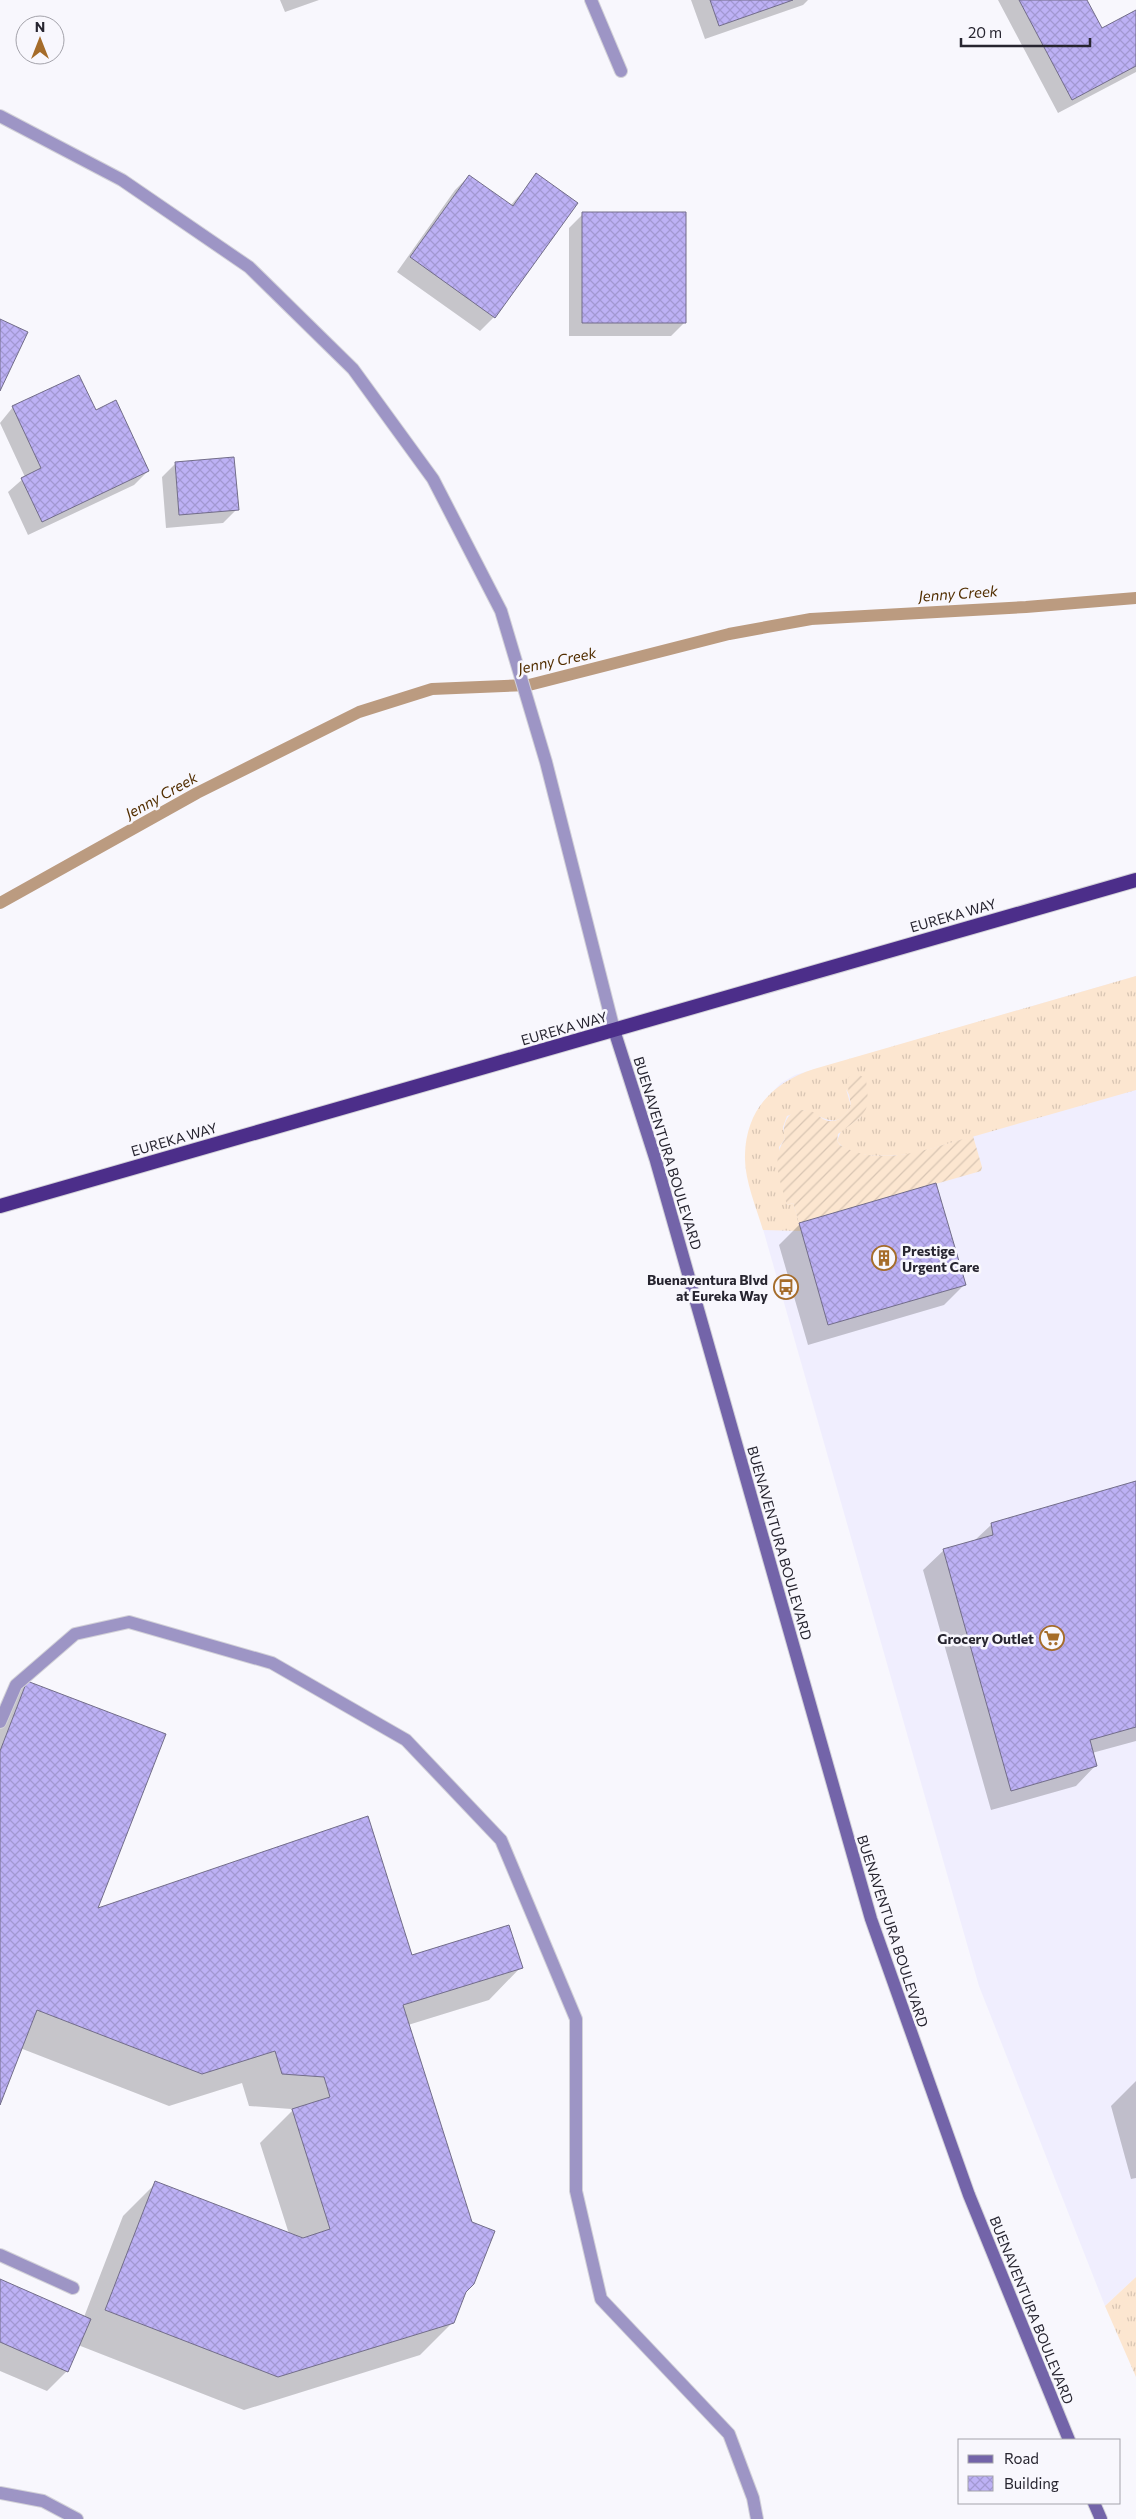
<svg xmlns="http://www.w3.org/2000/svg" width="1136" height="2519" viewBox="0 0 1136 2519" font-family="Commissioner,sans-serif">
	<defs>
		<pattern id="grass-tufts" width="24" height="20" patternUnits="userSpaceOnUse" patternTransform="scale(1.25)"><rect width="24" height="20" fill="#fce6d0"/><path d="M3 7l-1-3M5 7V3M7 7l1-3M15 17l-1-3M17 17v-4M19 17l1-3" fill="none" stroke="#d8c5b3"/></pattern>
		<pattern id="garden-furrows" width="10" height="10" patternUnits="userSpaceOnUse" patternTransform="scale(1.25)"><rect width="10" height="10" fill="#fce6d0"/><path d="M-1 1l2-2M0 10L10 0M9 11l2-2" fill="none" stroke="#d8c5b3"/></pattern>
		<pattern id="building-cross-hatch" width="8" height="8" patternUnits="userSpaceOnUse" patternTransform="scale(1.25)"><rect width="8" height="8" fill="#bdb1f5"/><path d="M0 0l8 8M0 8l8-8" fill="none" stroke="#a298d2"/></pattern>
	</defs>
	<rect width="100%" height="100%" fill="#f8f7fd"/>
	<path fill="#f0eefe" d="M 1136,976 L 1136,2277 L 1105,2306 L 979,1986 L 747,1173 L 745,1156 L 749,1129 L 764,1101 L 781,1083 L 795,1075 Z"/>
	<path fill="url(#grass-tufts)" d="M 1136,976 L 1136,1090 L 916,1153 C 895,1156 852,1161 837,1141 L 841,1131 L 861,1117 L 846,1089 L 851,1106 C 837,1132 823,1116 803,1110 L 787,1116 L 783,1127 L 785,1139 L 779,1147 L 787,1205 L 793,1203 L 802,1231 L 763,1230 C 756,1207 744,1179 745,1155 C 746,1110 773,1082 814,1069 Z
		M 1136,2277 L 1136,2377 L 1105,2306 Z"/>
	<path fill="url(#garden-furrows)" d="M 858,1074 L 866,1079 L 868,1100 L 866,1109 L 861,1117 L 838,1134 L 837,1141 L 840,1145 C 881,1169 931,1148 973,1136 L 982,1167 L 981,1171 L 799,1223 L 793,1203 L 787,1205 C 781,1183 770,1159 785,1139 C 780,1120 793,1104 813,1112 C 819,1115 823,1121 830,1121 C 840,1122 846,1114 851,1106 L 847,1081 L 849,1077 Z"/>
	<path fill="#0003" d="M 280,0 L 319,0 L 285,12 Z
		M 691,0 L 808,0 L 803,5 L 705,39 Z
		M 998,0 L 1085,0 L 1101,29 L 1136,13 L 1136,72 L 1058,113 Z
		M 537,175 L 494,317 L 480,331 L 397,272 L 455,190 L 469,176 L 510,206 Z
		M 583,214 L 685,322 L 671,336 L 569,336 L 569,228 Z
		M 13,407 L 95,412 L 148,471 L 134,485 L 28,535 L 8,492 L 25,477 L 0,423 Z
		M 176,463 L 237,509 L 223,523 L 166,528 L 162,477 Z
		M 800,1224 L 964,1285 L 944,1305 L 808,1345 L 779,1245 Z
		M 1136,1483 L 1136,1741 L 1092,1753 L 1096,1765 L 1076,1786 L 991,1810 L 923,1570 L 944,1550 L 974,1541 L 991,1525 Z
		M 27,1682 L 96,1910 L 411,1956 L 521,1967 L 489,2000 L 408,2025 L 465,2291 L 453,2322 L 420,2355 L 244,2410 L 78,2345 L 67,2371 L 47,2391 L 0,2371 L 0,2280 L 84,2317 L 123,2216 L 156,2183 L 289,2234 L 260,2143 L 292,2111 L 291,2109 L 249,2106 L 242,2083 L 169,2106 L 20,2048 L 0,2101 L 0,1710 Z
		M 1136,2081 L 1136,2178 L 1131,2179 L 1111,2106 Z"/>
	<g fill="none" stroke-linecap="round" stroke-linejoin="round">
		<path stroke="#bb9b80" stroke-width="12" d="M 0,903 L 197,793 L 359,712 L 432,689 L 529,685 L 729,634 L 811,619 L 1026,607 L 1136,598"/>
	</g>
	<path fill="url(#building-cross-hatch)" stroke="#726d89" d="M 710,0 L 793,0 L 719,26 Z
		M 1019,0 L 1087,0 L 1102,28 L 1136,10 L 1136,66 L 1072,100 Z
		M 536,173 L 578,203 L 495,318 L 410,257 L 469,175 L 513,206 Z
		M 582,212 L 686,212 L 686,323 L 582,323 Z
		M 0,319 L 28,332 L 0,391 Z
		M 79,375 L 96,410 L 116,400 L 149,471 L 42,522 L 21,478 L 41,468 L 12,406 Z
		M 234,457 L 239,510 L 179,515 L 175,462 Z
		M 936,1183 L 966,1285 L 828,1325 L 799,1223 Z
		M 1136,1481 L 1136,1727 L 1090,1740 L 1097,1766 L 1011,1791 L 943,1549 L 993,1535 L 991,1523 Z
		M 27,1681 L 166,1734 L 98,1908 L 368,1816 L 412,1955 L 509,1925 L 523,1968 L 403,2005 L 472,2222 L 495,2231 L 474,2284 L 466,2292 L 454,2323 L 278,2377 L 105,2310 L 155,2181 L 303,2238 L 330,2229 L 292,2109 L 330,2097 L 324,2077 L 282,2074 L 275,2051 L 202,2074 L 37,2010 L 0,2105 L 0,1751 Z
		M 0,2279 L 91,2319 L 68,2372 L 0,2342 Z"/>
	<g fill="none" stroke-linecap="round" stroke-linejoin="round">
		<defs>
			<path id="minor" d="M 591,0 L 621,71
				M 0,116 L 122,180 L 249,267 L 353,369 L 433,479 L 501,611 L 546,762 L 614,1030
				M 0,1722 L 16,1685 L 75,1634 L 129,1622 L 272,1663 L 406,1740 L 501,1840 L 576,2019 L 576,2191 L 601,2299 L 729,2434 L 753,2498 L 757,2519
				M 0,2255 L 73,2288
				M 0,2493 L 43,2501 L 77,2519"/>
			<path id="secondary" d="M 614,1030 L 656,1161 L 871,1919 L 969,2195 L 1069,2440
				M 1094,2503 L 1101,2519"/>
			<path id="trunk" d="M 0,1206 L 1136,880"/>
		</defs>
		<use href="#minor" stroke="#d2d1d8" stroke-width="14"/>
		<use href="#secondary" stroke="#d2d1d8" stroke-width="14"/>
		<use href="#trunk" stroke="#d2d1d8" stroke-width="16"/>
		<use href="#minor" stroke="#9d95c5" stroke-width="12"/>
		<use href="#secondary" stroke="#7364a9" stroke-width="12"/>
		<use href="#trunk" stroke="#4c2e8a" stroke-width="14"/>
	</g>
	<defs>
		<symbol id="building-ring" viewBox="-11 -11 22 22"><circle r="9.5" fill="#f8f7fd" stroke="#a56c2a" stroke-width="1.5"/><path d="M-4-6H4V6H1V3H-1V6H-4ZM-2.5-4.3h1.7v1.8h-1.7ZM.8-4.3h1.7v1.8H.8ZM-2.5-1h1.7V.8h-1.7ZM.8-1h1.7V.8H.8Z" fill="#a56c2a"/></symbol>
		<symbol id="bus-ring" viewBox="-11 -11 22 22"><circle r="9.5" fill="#f8f7fd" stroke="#a56c2a" stroke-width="1.5"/><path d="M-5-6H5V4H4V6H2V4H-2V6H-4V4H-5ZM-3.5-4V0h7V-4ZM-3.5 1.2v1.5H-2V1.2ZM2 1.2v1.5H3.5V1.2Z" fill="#a56c2a"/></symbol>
		<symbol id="supermarket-ring" viewBox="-11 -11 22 22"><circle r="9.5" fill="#f8f7fd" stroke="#a56c2a" stroke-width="1.5"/><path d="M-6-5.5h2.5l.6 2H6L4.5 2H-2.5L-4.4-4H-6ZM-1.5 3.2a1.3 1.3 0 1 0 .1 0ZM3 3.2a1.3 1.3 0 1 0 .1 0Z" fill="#a56c2a"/></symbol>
	</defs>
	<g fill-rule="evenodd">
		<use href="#building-ring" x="870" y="1244" width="28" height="28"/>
		<use href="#bus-ring" x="772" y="1273" width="28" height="28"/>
		<use href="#supermarket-ring" x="1038" y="1624" width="28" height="28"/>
	</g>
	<g text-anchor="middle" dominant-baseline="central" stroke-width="5" stroke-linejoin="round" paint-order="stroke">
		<g font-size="14" fill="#272530" stroke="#f8f7fd">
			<text transform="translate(953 915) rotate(-16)">EUREKA WAY</text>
			<text transform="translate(564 1028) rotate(-16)">EUREKA WAY</text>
			<text transform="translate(174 1139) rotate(-16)">EUREKA WAY</text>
			<text transform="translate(668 1153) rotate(73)">BUENAVENTURA BOULEVARD</text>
			<text transform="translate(780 1543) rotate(74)">BUENAVENTURA BOULEVARD</text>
			<text transform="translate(893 1931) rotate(72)">BUENAVENTURA BOULEVARD</text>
			<text transform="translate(1032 2310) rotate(68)">BUENAVENTURA BOULEVARD</text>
		</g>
		<g font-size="14" font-weight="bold" fill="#272530" stroke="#f8f7fd" text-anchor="end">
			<text x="902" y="1250" text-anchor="start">Prestige<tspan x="902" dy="16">Urgent Care</tspan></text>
			<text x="768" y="1279">Buenaventura Blvd<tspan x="768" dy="16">at Eureka Way</tspan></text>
			<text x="1034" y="1638">Grocery Outlet</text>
		</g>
		<g font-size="15" font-style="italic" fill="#522e00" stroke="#f8f7fd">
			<text transform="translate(958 593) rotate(-4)">Jenny Creek</text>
			<text transform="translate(557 660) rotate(-12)">Jenny Creek</text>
			<text transform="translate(161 795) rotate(-29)">Jenny Creek</text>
		</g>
	</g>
	<rect x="958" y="2439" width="162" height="65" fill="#f8f7fd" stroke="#a4a3ab"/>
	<rect x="968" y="2455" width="25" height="8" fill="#7364a9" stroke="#a4a3ab"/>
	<text x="1004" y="2464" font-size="15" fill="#272530">Road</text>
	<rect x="968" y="2476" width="25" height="15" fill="url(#building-cross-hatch)" stroke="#a4a3ab"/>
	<text x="1004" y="2489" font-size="15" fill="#272530">Building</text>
	<g transform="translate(40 40)"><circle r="24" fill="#f8f7fd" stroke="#a4a3ab"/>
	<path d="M0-4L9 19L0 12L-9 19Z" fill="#a56c2a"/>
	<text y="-8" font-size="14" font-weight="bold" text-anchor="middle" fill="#272530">N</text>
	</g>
	<path d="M961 38v8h129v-8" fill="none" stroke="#272530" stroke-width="2.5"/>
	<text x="968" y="38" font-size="15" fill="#272530" stroke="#f8f7fd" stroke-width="4" paint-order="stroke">20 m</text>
</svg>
